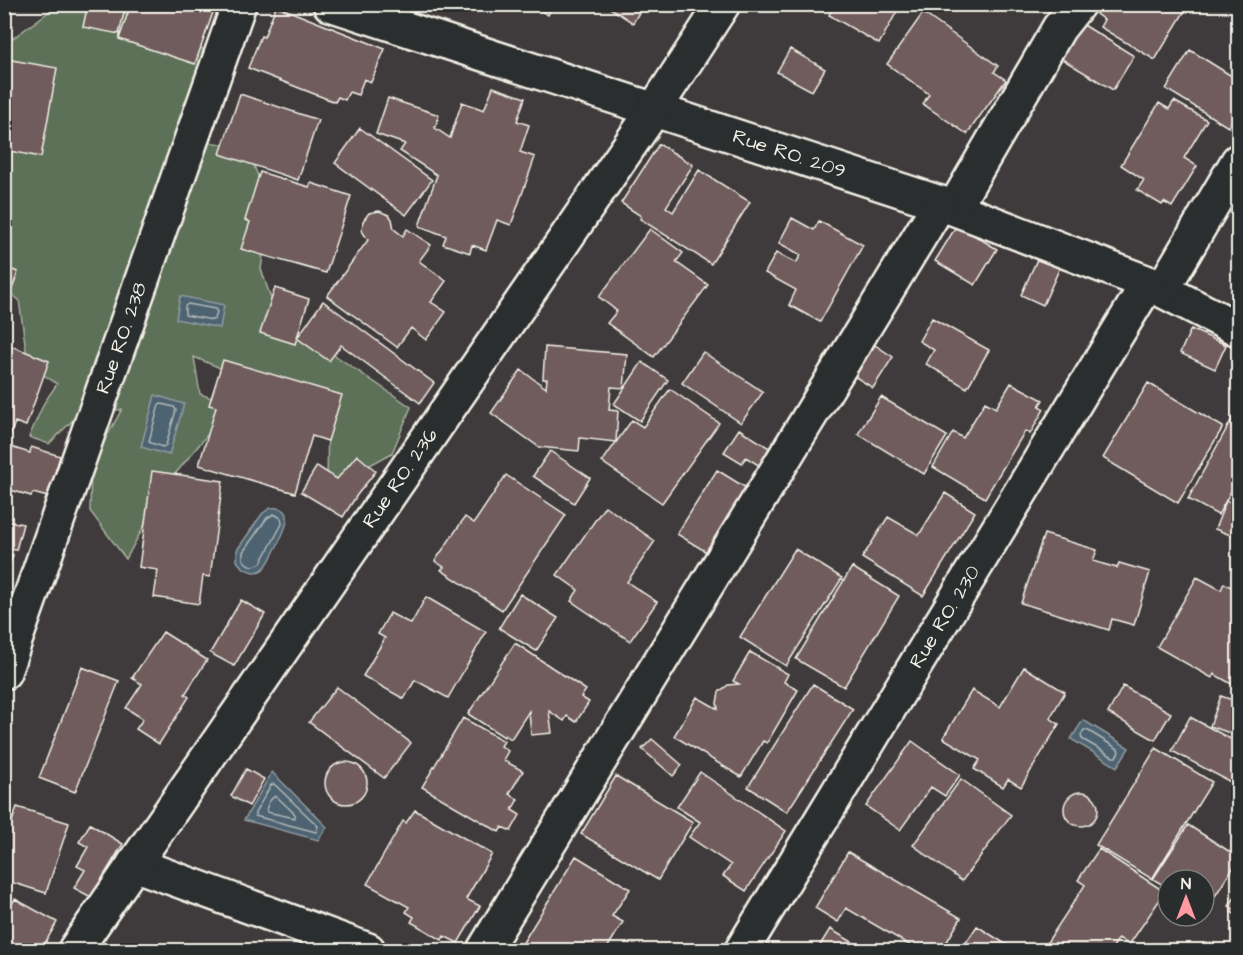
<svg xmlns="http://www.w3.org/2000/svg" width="1243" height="955" viewBox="0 0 1243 955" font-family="'Architects Daughter',sans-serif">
	<rect width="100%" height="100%" fill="#3f3b3c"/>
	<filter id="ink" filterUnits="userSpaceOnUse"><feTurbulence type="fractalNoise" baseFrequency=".0167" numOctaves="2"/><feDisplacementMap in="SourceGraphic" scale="12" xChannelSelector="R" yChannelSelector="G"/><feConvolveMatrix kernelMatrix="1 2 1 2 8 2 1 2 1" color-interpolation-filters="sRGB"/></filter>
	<g filter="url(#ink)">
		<path fill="#5d6f58" stroke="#a8b0a0" stroke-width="1.5" d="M 99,4 L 158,25 L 210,53 L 206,142 L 247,147 L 270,208 L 261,269 L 277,316 L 411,407 L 392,453 L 327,489 L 328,405 L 237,375 L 194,357 L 200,394 L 232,405 L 166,485 L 126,559 L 90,511 L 91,465 L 122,409 L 74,419 L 49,444 L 29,437 L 44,403 L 57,384 L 28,364 L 19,300 L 5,289 L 4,45 L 58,5 Z"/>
		<path fill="#4d6371" stroke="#909ca1" stroke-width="1.5" d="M 180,296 L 224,305 L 220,328 L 176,319 Z
			M 155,395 L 184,404 L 169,455 L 141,447 Z
			M 270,508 C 300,505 283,533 277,546 C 273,553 270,562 265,567 C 257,577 243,570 237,561 L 237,550 L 262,514 Z
			M 1083,720 L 1129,748 L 1117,767 L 1071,739 Z
			M 272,772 L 327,827 L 318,840 L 244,820 Z"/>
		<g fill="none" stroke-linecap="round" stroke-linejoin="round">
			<path stroke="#b1b8b8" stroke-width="1.5" d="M 188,304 L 215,309 L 217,312 L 215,319 L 212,320 L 185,315 L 185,306 Z
				M 162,404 L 174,407 L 176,410 L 166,445 L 163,447 L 151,443 L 149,441 L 159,405 Z
				M 274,514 L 281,518 L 282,524 L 261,563 C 254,568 247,566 243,559 L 243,552 L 267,518 Z
				M 1084,730 L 1087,730 L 1118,749 L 1119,752 L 1116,757 L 1113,757 L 1082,739 L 1081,735 Z
				M 274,784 L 318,826 L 316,832 L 255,816 L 255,813 L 271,785 Z
				M 276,796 L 295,814 L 295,818 L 267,812 C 265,807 271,797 276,796 Z"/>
		</g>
		<path fill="#6f5c5b" stroke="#f4f1e8" stroke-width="1.5" d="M 88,4 L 126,4 L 119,34 L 83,27 Z
			M 131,4 L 216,4 L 195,64 L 119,39 Z
			M 529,4 L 554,4 L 548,15 Z
			M 604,4 L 644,4 L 633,23 Z
			M 835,4 L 901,4 L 879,44 L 829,15 Z
			M 1102,4 L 1189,4 L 1155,60 L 1100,27 L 1104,20 L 1096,14 Z
			M 276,6 L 385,49 L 371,82 L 364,79 L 358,95 L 349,92 L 345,100 L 338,97 L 335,102 L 248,68 L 261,36 L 264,37 Z
			M 923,13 L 998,66 L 994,72 L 1006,80 L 967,134 L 923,104 L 929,94 L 887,64 Z
			M 1074,19 L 1134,56 L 1113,90 L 1052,53 Z
			M 790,49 L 825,69 L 812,91 L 777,72 Z
			M 1190,50 L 1238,80 L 1238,110 L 1228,127 L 1166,89 Z
			M 6,59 L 57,68 L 41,157 L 4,150 L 4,70 Z
			M 493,87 L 525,98 L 517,121 L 529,125 L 520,152 L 535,157 L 511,225 L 497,220 L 486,250 L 472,245 L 470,253 L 443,244 L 446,236 L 419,226 L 437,175 L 400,151 L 405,144 L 376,134 L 388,98 L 439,115 L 435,128 L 450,138 L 462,102 L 484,110 Z
			M 240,94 L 318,120 L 298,180 L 220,154 Z
			M 1174,101 L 1207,120 L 1184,158 L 1197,166 L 1172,207 L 1164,202 L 1162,205 L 1137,190 L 1144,180 L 1121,165 L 1159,103 L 1169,109 Z
			M 360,128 L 432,180 L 406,215 L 335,163 Z
			M 659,144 L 693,165 L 666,207 L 673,212 L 699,170 L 750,202 L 711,264 L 640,219 L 641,216 L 621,203 Z
			M 260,172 L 309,187 L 311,183 L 351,196 L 326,273 L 241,249 L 250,222 L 245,220 Z
			M 379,211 L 389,215 L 392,219 L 394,229 L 403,236 L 407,229 L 431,245 L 419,261 L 446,281 L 431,302 L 446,312 L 426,340 L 411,328 L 397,347 L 327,296 L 368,240 L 362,231 L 363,221 L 369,213 Z
			M 792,218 L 814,230 L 819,221 L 863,245 L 820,322 L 789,305 L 796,290 L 765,273 L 776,253 L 796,263 L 801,255 L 779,243 Z
			M 957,225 L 997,249 L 975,285 L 935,261 Z
			M 650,229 L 683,253 L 676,262 L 708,285 L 654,357 L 607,323 L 617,311 L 599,297 Z
			M 1039,255 L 1061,265 L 1043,305 L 1021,295 Z
			M 4,267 L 18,272 L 4,312 Z
			M 275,288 L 309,299 L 295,344 L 260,333 Z
			M 323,301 L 434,383 L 420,403 L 341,345 L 329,361 L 297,338 Z
			M 932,318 L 989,350 L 967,388 L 926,364 L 934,350 L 919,341 Z
			M 1191,329 L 1226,345 L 1215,369 L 1180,353 Z
			M 4,343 L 49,361 L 26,426 L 15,422 L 8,442 L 4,441 Z
			M 875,345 L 893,357 L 873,388 L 854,376 Z
			M 545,347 L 627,354 L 624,388 L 611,387 L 609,410 L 618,411 L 616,442 L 580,438 L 579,451 L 539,447 L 491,413 L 521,370 L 546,388 L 547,379 L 543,379 Z
			M 703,352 L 763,392 L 741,423 L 682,383 Z
			M 223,360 L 342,395 L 328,441 L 312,436 L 295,493 L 199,465 L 216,407 L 209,405 Z
			M 642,362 L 668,380 L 640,421 L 614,404 Z
			M 1011,383 L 1043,400 L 1039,406 L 1044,409 L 1030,434 L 1025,431 L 985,498 L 933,467 L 953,432 L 963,438 L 985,402 L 996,408 Z
			M 1148,383 L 1223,427 L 1178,503 L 1103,458 Z
			M 670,389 L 719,423 L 662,503 L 602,462 L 632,420 L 643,427 Z
			M 881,397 L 947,436 L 924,474 L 858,434 Z
			M 1238,408 L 1238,478 L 1218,515 L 1188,499 Z
			M 739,429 L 774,451 L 763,468 L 746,457 L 742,463 L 724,452 Z
			M 4,445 L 30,453 L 31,447 L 60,456 L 48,497 L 33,493 L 31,496 L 4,488 Z
			M 550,451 L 590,478 L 574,503 L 533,476 Z
			M 357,455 L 376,471 L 357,495 L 343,517 L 301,492 L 317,466 L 337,479 Z
			M 717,470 L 748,489 L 708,553 L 677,534 Z
			M 152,471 L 223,481 L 210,577 L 203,576 L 199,604 L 154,597 L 158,570 L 139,567 Z
			M 506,475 L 566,515 L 502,610 L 441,570 L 444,567 L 435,561 L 465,517 L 474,523 Z
			M 1238,487 L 1238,538 L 1215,529 L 1226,501 L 1232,503 Z
			M 945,493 L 975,512 L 923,596 L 862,558 L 888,517 L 919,535 Z
			M 605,506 L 655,541 L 627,582 L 657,602 L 630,641 L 571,601 L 578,590 L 557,575 Z
			M 4,520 L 23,524 L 16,550 L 4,547 Z
			M 1044,534 L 1097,550 L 1093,561 L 1117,568 L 1119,563 L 1150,572 L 1134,625 L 1112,619 L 1109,630 L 1021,603 Z
			M 795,549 L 842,578 L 786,666 L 740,637 Z
			M 4,553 L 13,555 L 4,580 Z
			M 852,567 L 899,596 L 844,687 L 796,659 Z
			M 1197,577 L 1221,590 L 1224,583 L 1238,591 L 1238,680 L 1235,686 L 1214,674 L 1212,678 L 1157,647 Z
			M 520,594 L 558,618 L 536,651 L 499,628 Z
			M 426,597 L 486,632 L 448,698 L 415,680 L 404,699 L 363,676 L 385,638 L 378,634 L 390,613 L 411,624 Z
			M 241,600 L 265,614 L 234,666 L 210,653 Z
			M 163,632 L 207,660 L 185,694 L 189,697 L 159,744 L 136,729 L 143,719 L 126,708 L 142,684 L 132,678 Z
			M 515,643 L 586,690 L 581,697 L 589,702 L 576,722 L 567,716 L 564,721 L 549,711 L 552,733 L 531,735 L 529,711 L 511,739 L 505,735 L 504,737 L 468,714 Z
			M 750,652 L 788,674 L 784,682 L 798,690 L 767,743 L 763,741 L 741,777 L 674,736 L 697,697 L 718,709 L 717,703 L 719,692 L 728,685 L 739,684 L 733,681 Z
			M 82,667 L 119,681 L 75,792 L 39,778 Z
			M 1024,667 L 1065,692 L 1050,718 L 1059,724 L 1021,787 L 1008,779 L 1003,787 L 974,769 L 980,760 L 943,738 L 972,690 L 1000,707 Z
			M 813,684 L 853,709 L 787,812 L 748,787 Z
			M 1123,686 L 1171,713 L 1155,740 L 1108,713 Z
			M 337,687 L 411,743 L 384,778 L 309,722 Z
			M 1221,696 L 1238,702 L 1238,736 L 1210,726 Z
			M 1190,717 L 1238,743 L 1238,786 L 1172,751 Z
			M 463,718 L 504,741 L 501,746 L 508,751 L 503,760 L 523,771 L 509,794 L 518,799 L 512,810 L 520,815 L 511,831 L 502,827 L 499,832 L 422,787 Z
			M 652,739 L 682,765 L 673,776 L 642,749 Z
			M 912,741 L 960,775 L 945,796 L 931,787 L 900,830 L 866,806 Z
			M 1156,748 L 1212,782 L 1152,879 L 1096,845 Z
			M325 783a21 21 0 1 1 42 0a21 21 0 1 1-42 0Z
			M 246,769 L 264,779 L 249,806 L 231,796 Z
			M 700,772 L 786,831 L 746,891 L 723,876 L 731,865 L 689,837 L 700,822 L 677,807 Z
			M 616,776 L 693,822 L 658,880 L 581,834 Z
			M 961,779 L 1011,815 L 962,881 L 913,845 Z
			M1064 809a17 17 0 1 1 34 0a17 17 0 1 1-34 0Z
			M 17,807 L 69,823 L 46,893 L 4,880 L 4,845 Z
			M 415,810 L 492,854 L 466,899 L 480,906 L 458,943 L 444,936 L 442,940 L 411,922 L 414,917 L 406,912 L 409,907 L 367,884 L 403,821 L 406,823 Z
			M 90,824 L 123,844 L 91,897 L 74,888 L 85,870 L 77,866 L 88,847 L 79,842 Z
			M 1188,825 L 1238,857 L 1238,860 L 1205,912 L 1204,880 L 1168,880 L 1168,888 L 1153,879 Z
			M 1099,849 L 1165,892 L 1129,945 L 1119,938 L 1111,950 L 1042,950 L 1085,885 L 1078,880 Z
			M 848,852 L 961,918 L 942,950 L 918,950 L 846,908 L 838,922 L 815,908 Z
			M 576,856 L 630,889 L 612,916 L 623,922 L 606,950 L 533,950 L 522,944 Z
			M 1238,892 L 1238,916 L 1231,912 L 1233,909 L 1229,906 Z
			M 15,899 L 57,922 L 41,950 L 4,950 L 4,901 L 11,905 Z
			M 977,926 L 1015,950 L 968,950 L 963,947 Z
			M 830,929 L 866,950 L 817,950 Z"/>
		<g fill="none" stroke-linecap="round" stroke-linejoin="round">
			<defs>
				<g id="street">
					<path id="s1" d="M 330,4 L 940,203 L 1148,283 L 1238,329"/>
					<path d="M 954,208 L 1059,28 L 1078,4"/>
					<path d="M 1162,290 L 1238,161"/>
					<path id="s2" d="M 4,672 L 239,4"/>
					<path d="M 134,864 L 368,950"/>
					<path d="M 484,950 L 940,203"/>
					<path id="s3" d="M 742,950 L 1148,283"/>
				</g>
				<g id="secondary">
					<path id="s4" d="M 75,950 L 654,110 L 723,4"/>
				</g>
			</defs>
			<use href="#street" stroke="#f4f1e8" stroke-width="38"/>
			<use href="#secondary" stroke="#f4f1e8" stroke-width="38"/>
			<use href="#street" stroke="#2a2d2e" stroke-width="33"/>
			<use href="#secondary" stroke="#2a2d2e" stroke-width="33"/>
		</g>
	</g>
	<g text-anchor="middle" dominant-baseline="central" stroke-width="4.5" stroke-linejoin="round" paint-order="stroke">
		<g font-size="20" fill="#f4f1e8" stroke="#2a2d2e">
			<text stroke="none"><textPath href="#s1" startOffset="483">Rue RO. 209</textPath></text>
			<text stroke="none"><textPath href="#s2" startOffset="354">Rue RO. 238</textPath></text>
			<text stroke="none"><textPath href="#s4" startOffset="573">Rue RO. 236</textPath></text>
			<text stroke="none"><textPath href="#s3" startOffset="390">Rue RO. 230</textPath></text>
		</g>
	</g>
	<rect width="1243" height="955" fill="none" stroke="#2a2d2e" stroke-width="24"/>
	<rect x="12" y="12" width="1219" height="931" fill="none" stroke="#f4f1e8" stroke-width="2" filter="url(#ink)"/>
	<g transform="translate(1186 898)"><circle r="28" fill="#2a2d2e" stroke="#7b7b78" stroke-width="1.5"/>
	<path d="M0-4.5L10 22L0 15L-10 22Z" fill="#ff9aa2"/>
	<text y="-9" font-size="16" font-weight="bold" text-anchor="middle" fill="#f4f1e8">N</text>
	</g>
</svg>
